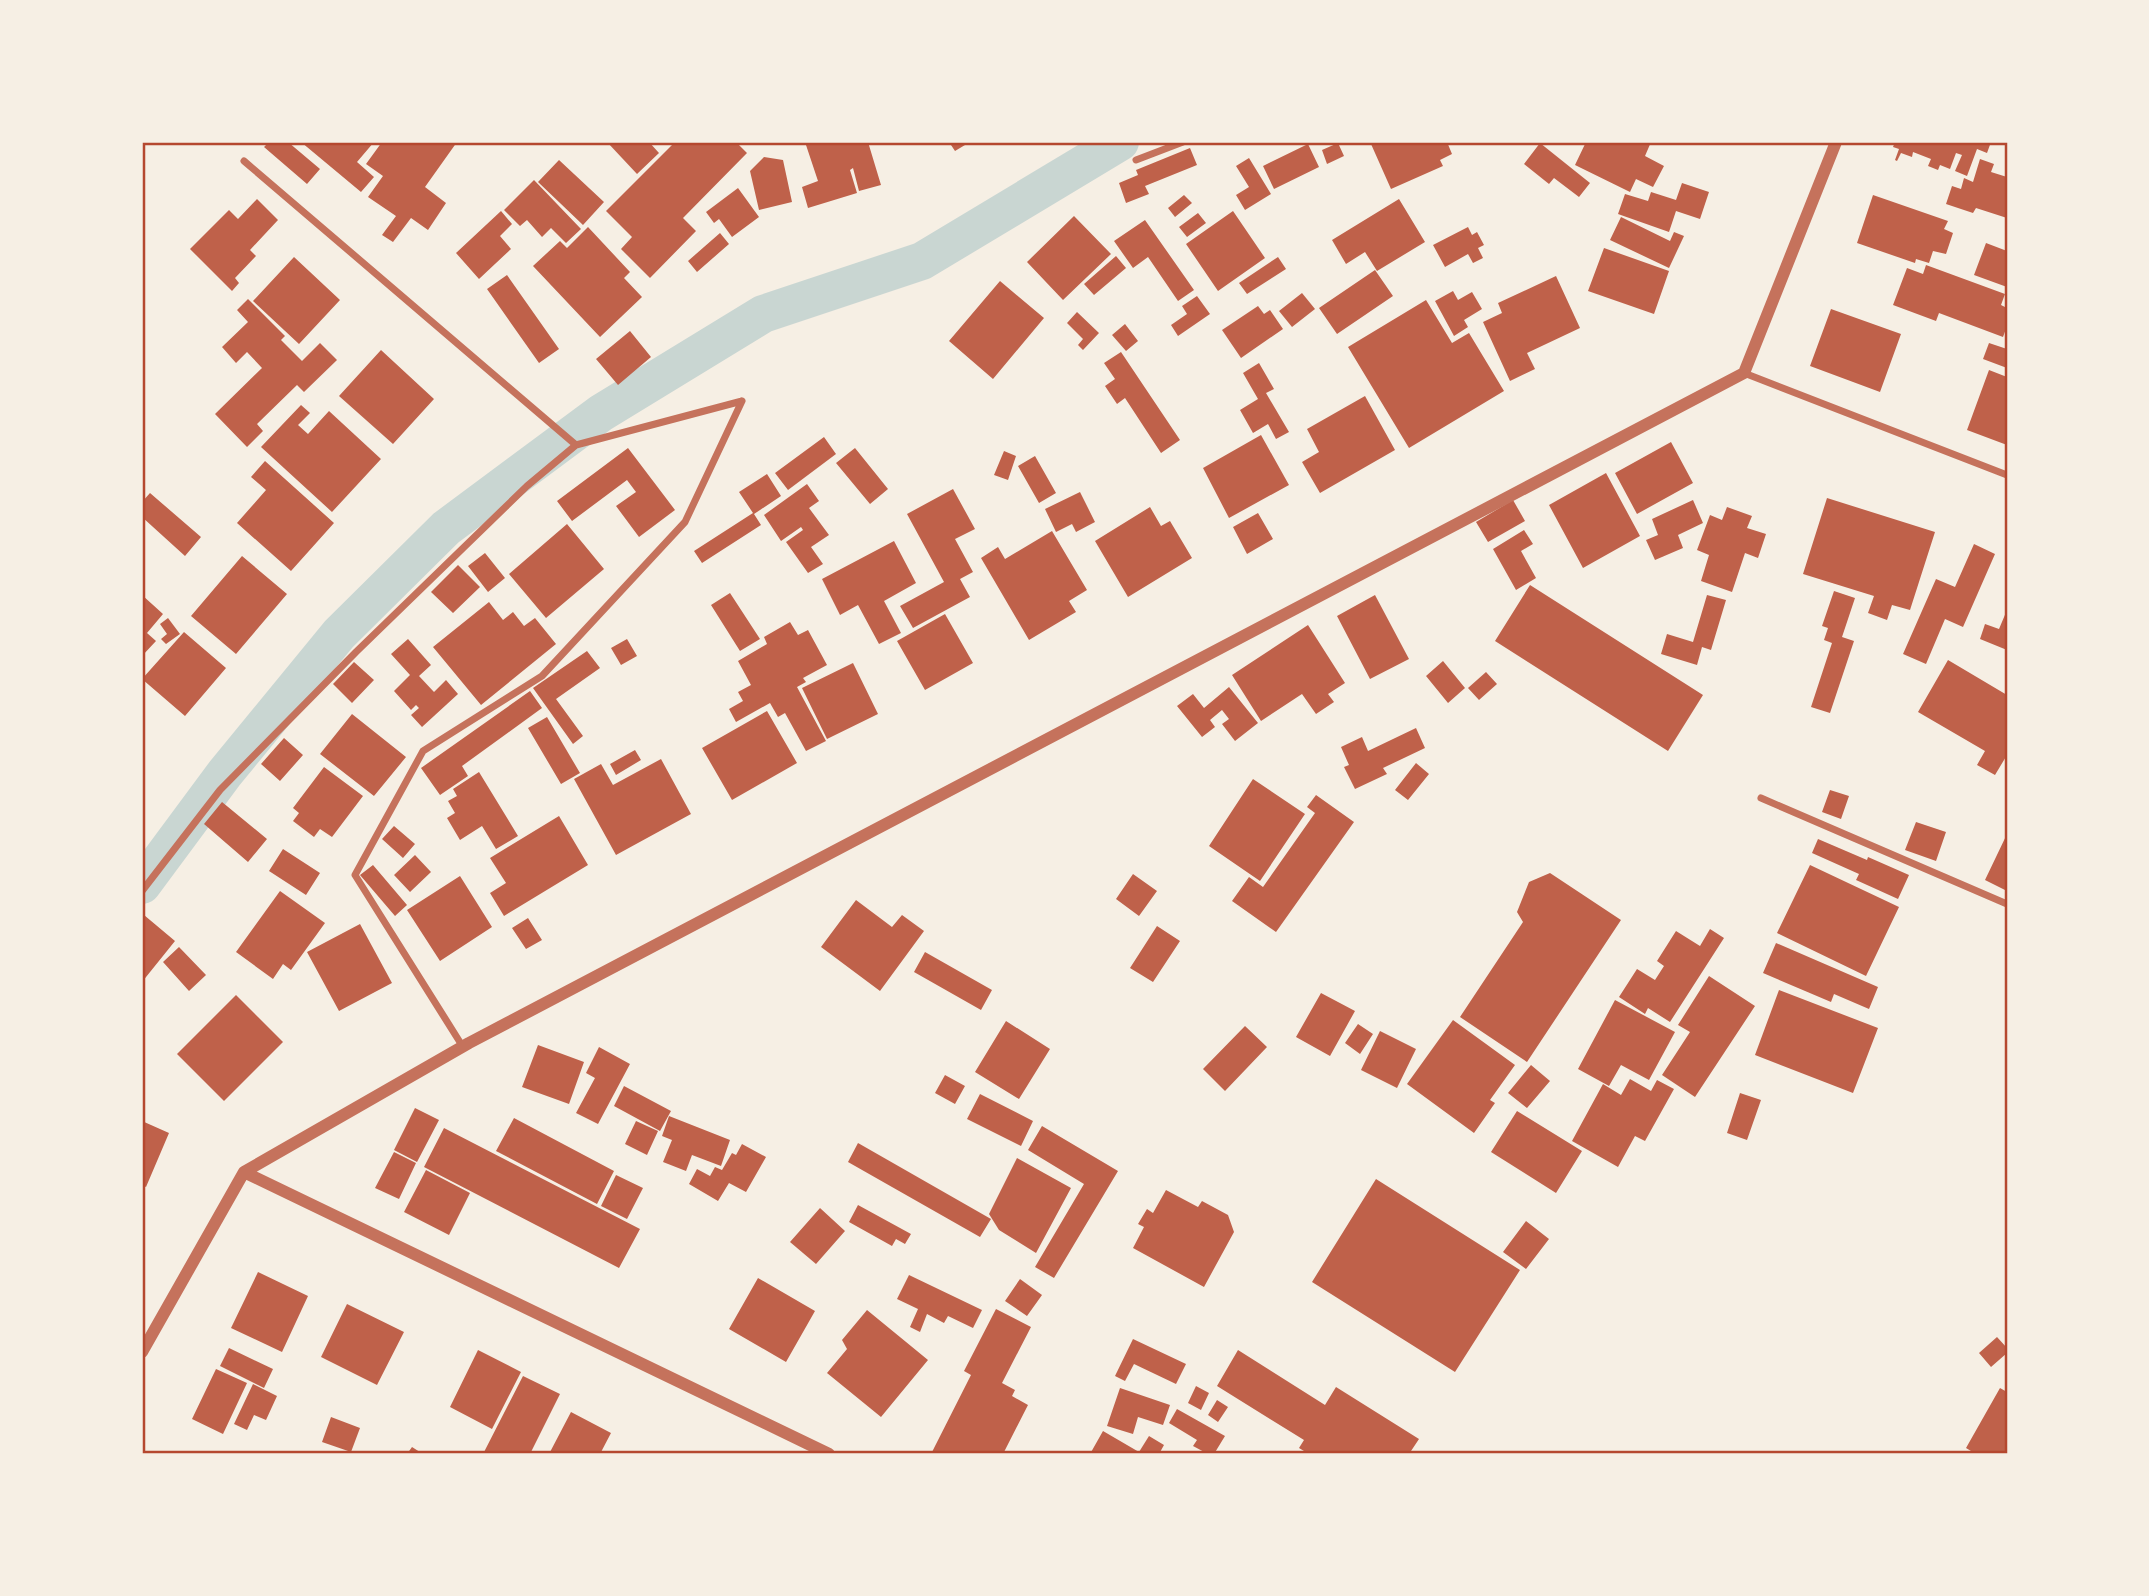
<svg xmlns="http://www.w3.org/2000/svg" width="2149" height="1596" viewBox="0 0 2149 1596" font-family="'Nunito Sans',sans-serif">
	<rect width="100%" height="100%" fill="#f6efe4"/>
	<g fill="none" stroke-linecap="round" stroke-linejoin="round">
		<path stroke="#c9d6d2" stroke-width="38" d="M 142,885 L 225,773 L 339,634 L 446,528 L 601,413 L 763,314 L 922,261 L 1120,142"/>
	</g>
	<path fill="#bf614a" d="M 269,142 L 288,142 L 320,169 L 307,184 L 264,147 Z
		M 301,142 L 374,142 L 357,162 L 374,177 L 361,192 Z
		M 382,142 L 457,142 L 425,187 L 446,203 L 428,230 L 411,218 L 393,242 L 382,235 L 396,216 L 368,197 L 383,176 L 366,164 Z
		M 607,142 L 649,142 L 659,153 L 637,174 Z
		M 675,142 L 736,142 L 747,153 L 683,218 L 696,231 L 650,278 L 621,249 L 632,237 L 606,211 Z
		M 805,142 L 868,142 L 881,185 L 859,191 L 853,168 L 850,170 L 857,193 L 808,208 L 802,187 L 818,181 Z
		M 949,142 L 970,142 L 955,151 Z
		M 1375,142 L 1447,142 L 1452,154 L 1440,160 L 1443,166 L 1391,189 L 1371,144 Z
		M 1586,142 L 1651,142 L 1645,156 L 1664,166 L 1653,187 L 1636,179 L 1630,192 L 1575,165 Z
		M 1895,142 L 1991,142 L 1987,153 L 1977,149 L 1967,176 L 1955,171 L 1962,155 L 1956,153 L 1950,169 L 1940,165 L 1938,170 L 1928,166 L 1931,159 L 1913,152 L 1912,157 L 1901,153 L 1897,161 L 1895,160 L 1899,149 L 1893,147 Z
		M 1338,143 L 1344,156 L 1327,164 L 1322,150 Z
		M 1540,143 L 1590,183 L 1579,197 L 1554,178 L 1549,184 L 1524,164 Z
		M 1308,144 L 1319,167 L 1274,189 L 1263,166 Z
		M 1190,148 L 1197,165 L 1145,186 L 1149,194 L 1126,203 L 1119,183 L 1138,175 L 1136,170 Z
		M 764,157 L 783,160 L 792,202 L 759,210 L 750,171 Z
		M 1249,158 L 1271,194 L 1245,210 L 1236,195 L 1249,187 L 1236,166 Z
		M 1980,159 L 1994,164 L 1991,172 L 2007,177 L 2007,218 L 1976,208 L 1973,213 L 1946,204 L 1952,186 L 1961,189 L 1964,178 L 1973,182 Z
		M 559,160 L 604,202 L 583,225 L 538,182 Z
		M 534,180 L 581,229 L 566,243 L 551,228 L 542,237 L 527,220 L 520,226 L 504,210 Z
		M 1682,183 L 1709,192 L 1700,219 L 1676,211 L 1669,232 L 1618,214 L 1625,194 L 1648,201 L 1651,192 L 1676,200 Z
		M 738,188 L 759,217 L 732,237 L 719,219 L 714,223 L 706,212 Z
		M 1184,195 L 1192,203 L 1175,217 L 1168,208 Z
		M 1873,195 L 1948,221 L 1944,229 L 1953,233 L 1946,254 L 1933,251 L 1929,263 L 1916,259 L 1915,263 L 1857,243 Z
		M 257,199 L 278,220 L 250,250 L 256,256 L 235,278 L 239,283 L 232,291 L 190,249 L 229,210 L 238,219 Z
		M 1399,199 L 1425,242 L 1377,271 L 1365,252 L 1346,264 L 1332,240 Z
		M 501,211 L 512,224 L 500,236 L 511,249 L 479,279 L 456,253 Z
		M 1233,211 L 1265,258 L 1218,291 L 1186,244 Z
		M 1198,213 L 1206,223 L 1187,237 L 1179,227 Z
		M 1074,216 L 1111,254 L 1063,300 L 1027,262 Z
		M 1621,217 L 1670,241 L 1674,232 L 1684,236 L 1669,268 L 1610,240 Z
		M 1145,220 L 1194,290 L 1178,301 L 1148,257 L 1133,268 L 1114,241 Z
		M 588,227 L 630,272 L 624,278 L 642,297 L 600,337 L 533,266 L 560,241 L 567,248 Z
		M 1468,227 L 1472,235 L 1477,232 L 1484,245 L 1478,248 L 1483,258 L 1473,263 L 1468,254 L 1445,267 L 1433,245 Z
		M 720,233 L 729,244 L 697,272 L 688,261 Z
		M 1986,243 L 2007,251 L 2007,287 L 1974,275 Z
		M 1604,248 L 1669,271 L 1654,314 L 1588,291 Z
		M 1116,256 L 1126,268 L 1094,295 L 1084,284 Z
		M 294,257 L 340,300 L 299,344 L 253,301 Z
		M 1278,257 L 1286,269 L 1247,294 L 1239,283 Z
		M 1926,265 L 2005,294 L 2001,305 L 2007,308 L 2007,326 L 2003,337 L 1939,313 L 1936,321 L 1893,305 L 1907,268 L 1923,274 Z
		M 1375,270 L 1393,296 L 1337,334 L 1319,308 Z
		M 507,275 L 559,349 L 539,363 L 487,289 Z
		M 1556,276 L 1580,328 L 1527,353 L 1535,369 L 1510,381 L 1483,322 L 1502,313 L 1498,303 Z
		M 1000,281 L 1044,318 L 993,379 L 949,341 Z
		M 1453,291 L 1458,300 L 1472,292 L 1482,309 L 1464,320 L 1468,327 L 1454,336 L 1435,301 Z
		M 1302,293 L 1315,309 L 1292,327 L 1279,311 Z
		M 1197,296 L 1210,314 L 1178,336 L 1171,325 L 1187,314 L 1182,306 Z
		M 248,299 L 285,336 L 281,340 L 302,361 L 320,343 L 337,360 L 304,392 L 297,385 L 257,424 L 263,431 L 247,447 L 215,414 L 262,368 L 247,352 L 236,363 L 222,347 L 248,322 L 237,310 Z
		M 1426,300 L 1452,343 L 1469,333 L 1504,391 L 1409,448 L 1348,347 Z
		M 1258,306 L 1264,314 L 1270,310 L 1283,329 L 1241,358 L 1222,330 Z
		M 1831,309 L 1901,334 L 1880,392 L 1810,366 Z
		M 1077,312 L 1099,333 L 1083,350 L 1078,345 L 1083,339 L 1067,323 Z
		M 1125,324 L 1138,341 L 1126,351 L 1112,335 Z
		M 630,331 L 651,357 L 618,385 L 596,359 Z
		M 1989,343 L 2007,349 L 2007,368 L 1983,359 Z
		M 381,350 L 434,399 L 393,444 L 339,396 Z
		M 1121,352 L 1180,440 L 1161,453 L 1125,398 L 1117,404 L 1105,386 L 1115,379 L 1104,363 Z
		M 1259,363 L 1274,389 L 1266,393 L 1289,432 L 1276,439 L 1268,424 L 1253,433 L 1240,410 L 1258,399 L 1243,373 Z
		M 1989,370 L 2007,377 L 2007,445 L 1967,430 Z
		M 1365,396 L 1395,450 L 1320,493 L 1302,462 L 1319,452 L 1307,429 Z
		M 301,405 L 310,413 L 298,425 L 308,434 L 329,411 L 381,459 L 332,512 L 261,447 Z
		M 1261,435 L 1289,485 L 1229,518 L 1203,468 Z
		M 824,437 L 836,454 L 788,490 L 775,473 Z
		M 1671,442 L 1693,483 L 1637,514 L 1615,473 Z
		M 628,448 L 675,510 L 639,537 L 616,506 L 636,492 L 627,480 L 572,521 L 557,501 Z
		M 855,448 L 888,489 L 870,504 L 836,463 Z
		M 1004,451 L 1016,456 L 1008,480 L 994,475 Z
		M 1035,456 L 1056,493 L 1039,503 L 1018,466 Z
		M 265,461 L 334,523 L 291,571 L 237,523 L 266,490 L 251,477 Z
		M 1606,473 L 1640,536 L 1583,568 L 1549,505 Z
		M 767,474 L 781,496 L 754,514 L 761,525 L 702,563 L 694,551 L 753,513 L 739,492 Z
		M 807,484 L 819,501 L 809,508 L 829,535 L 811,547 L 823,564 L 808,573 L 786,542 L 803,530 L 801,527 L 781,541 L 764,515 Z
		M 953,489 L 975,529 L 955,539 L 973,572 L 960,579 L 970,597 L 913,628 L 900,606 L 944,582 L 907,514 Z
		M 1080,492 L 1095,522 L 1076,532 L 1072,524 L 1056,532 L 1045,509 Z
		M 150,493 L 201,537 L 185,556 L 142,517 L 142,502 Z
		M 1827,498 L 1935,532 L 1910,610 L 1892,605 L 1887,620 L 1868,613 L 1874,596 L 1803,574 Z
		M 1513,500 L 1525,521 L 1488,542 L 1476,522 Z
		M 1693,500 L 1703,523 L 1678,535 L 1683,548 L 1655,560 L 1646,540 L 1658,535 L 1652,519 Z
		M 1150,507 L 1161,526 L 1170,521 L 1192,558 L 1128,597 L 1095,541 Z
		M 1727,507 L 1752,516 L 1747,528 L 1766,534 L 1758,558 L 1745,553 L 1732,592 L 1701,581 L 1709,555 L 1697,550 L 1710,515 L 1722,520 Z
		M 1258,513 L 1273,539 L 1247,554 L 1233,527 Z
		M 567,524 L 604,569 L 546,618 L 509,574 Z
		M 1524,530 L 1533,544 L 1521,551 L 1536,578 L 1516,590 L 1493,549 Z
		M 1052,531 L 1087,590 L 1069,601 L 1076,612 L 1029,640 L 981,558 L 998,547 L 1005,559 Z
		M 894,541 L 916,583 L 884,601 L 901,633 L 879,644 L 858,605 L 840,615 L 822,579 Z
		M 1974,544 L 1995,554 L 1963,627 L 1945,619 L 1926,664 L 1903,654 L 1936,579 L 1955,587 Z
		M 485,553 L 505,578 L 488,592 L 468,566 Z
		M 242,556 L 287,594 L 236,654 L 191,616 Z
		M 458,565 L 480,587 L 453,613 L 431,592 Z
		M 1530,585 L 1703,695 L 1668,751 L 1495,641 Z
		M 1834,591 L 1855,598 L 1842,637 L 1854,641 L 1830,713 L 1811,707 L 1832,643 L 1824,640 L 1828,628 L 1822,626 Z
		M 730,593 L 760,639 L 740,651 L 711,605 Z
		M 142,595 L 163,614 L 147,633 L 156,641 L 142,656 Z
		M 1375,595 L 1409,659 L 1370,679 L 1337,616 Z
		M 1707,595 L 1726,600 L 1711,650 L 1702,647 L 1697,665 L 1661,654 L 1667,634 L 1693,642 Z
		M 489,602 L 503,620 L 513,612 L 524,626 L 535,618 L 556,644 L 481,705 L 433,647 Z
		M 2007,610 L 2007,650 L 1980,639 L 1985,624 L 1999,629 Z
		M 945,614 L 973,663 L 925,690 L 897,641 Z
		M 168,618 L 180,634 L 166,644 L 161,639 L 167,634 L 160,624 Z
		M 790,622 L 798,635 L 808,630 L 827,665 L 803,678 L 806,682 L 797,687 L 826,741 L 806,751 L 785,713 L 778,717 L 770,703 L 736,722 L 729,709 L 743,701 L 738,692 L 751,685 L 738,661 L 767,644 L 764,637 Z
		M 1308,625 L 1345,683 L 1328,694 L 1334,702 L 1316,714 L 1302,694 L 1261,721 L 1232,675 Z
		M 184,632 L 226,668 L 185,716 L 142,679 Z
		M 408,639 L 431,665 L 419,676 L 434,692 L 446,680 L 458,694 L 422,727 L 411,715 L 419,708 L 416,705 L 411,710 L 394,691 L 410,675 L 391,654 Z
		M 627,639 L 637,656 L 621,665 L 611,648 Z
		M 587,651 L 600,668 L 556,699 L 583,736 L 573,744 L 533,688 Z
		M 1948,660 L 2007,695 L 2007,755 L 1995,775 L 1977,765 L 1985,751 L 1918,712 Z
		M 1443,661 L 1465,688 L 1448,703 L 1426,676 Z
		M 354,662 L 374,680 L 352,703 L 333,684 Z
		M 853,663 L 878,714 L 827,739 L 802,688 Z
		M 1486,672 L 1497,684 L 1479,700 L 1468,688 Z
		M 1229,687 L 1258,723 L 1235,741 L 1222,724 L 1229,719 L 1222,710 L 1210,720 L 1215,727 L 1202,737 L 1177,706 L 1193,694 L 1204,708 Z
		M 530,691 L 542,708 L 462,766 L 468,776 L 440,795 L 421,768 Z
		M 767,711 L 797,763 L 732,800 L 702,748 Z
		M 352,714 L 406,757 L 374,796 L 320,754 Z
		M 547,717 L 580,773 L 561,784 L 528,728 Z
		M 1416,728 L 1425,748 L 1383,768 L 1387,774 L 1355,789 L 1344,767 L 1349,765 L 1341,747 L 1362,737 L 1368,751 Z
		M 284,738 L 303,755 L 280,781 L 261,764 Z
		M 635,750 L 641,760 L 616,775 L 610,764 Z
		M 661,759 L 691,814 L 616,855 L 574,779 L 601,764 L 613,785 Z
		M 1416,763 L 1429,774 L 1408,800 L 1395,790 Z
		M 324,767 L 363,796 L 332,837 L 320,829 L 314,837 L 293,821 L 299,813 L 293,808 Z
		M 479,772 L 518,836 L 496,849 L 482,826 L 460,840 L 447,818 L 455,813 L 448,801 L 457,796 L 453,789 Z
		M 1253,779 L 1305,814 L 1260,881 L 1209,846 Z
		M 1830,790 L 1849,796 L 1841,819 L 1822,812 Z
		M 1316,795 L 1354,822 L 1276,932 L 1232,901 L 1249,877 L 1263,887 L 1315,813 L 1307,807 Z
		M 222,802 L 267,839 L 248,862 L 204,824 Z
		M 559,816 L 588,865 L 504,916 L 490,893 L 506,883 L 490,858 Z
		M 1916,822 L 1946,832 L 1936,861 L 1905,850 Z
		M 394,826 L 415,844 L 403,858 L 382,839 Z
		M 2007,834 L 2007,891 L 1985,880 Z
		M 1818,839 L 1867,860 L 1868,857 L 1909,875 L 1898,899 L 1856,880 L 1859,874 L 1812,853 Z
		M 283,849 L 320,873 L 306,895 L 269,871 Z
		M 415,855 L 431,872 L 410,892 L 394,875 Z
		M 373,865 L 407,905 L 395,916 L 360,875 Z
		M 1810,865 L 1899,907 L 1866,976 L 1777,933 Z
		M 1550,873 L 1621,920 L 1527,1062 L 1460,1017 L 1523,922 L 1517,912 L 1529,882 Z
		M 1133,874 L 1157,891 L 1139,916 L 1116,899 Z
		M 460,876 L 492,927 L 440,961 L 407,910 Z
		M 280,891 L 325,923 L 291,970 L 283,964 L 273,979 L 236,952 Z
		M 856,900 L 892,927 L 902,915 L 924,931 L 880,991 L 821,947 Z
		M 144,915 L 175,941 L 142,982 L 142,918 Z
		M 528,918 L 542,940 L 526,949 L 512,928 Z
		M 360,924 L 392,983 L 339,1011 L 307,952 Z
		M 1157,926 L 1180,941 L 1153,982 L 1130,968 Z
		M 1710,929 L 1724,938 L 1670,1022 L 1648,1008 L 1645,1014 L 1619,997 L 1637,969 L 1655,980 L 1664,966 L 1657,961 L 1676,931 L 1700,946 Z
		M 1776,943 L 1878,987 L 1869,1009 L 1834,994 L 1831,1002 L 1763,973 Z
		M 179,947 L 206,975 L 189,991 L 163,962 Z
		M 925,952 L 992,990 L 981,1010 L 914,972 Z
		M 1709,976 L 1755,1006 L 1695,1097 L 1662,1075 L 1690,1032 L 1678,1025 Z
		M 1779,990 L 1878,1028 L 1853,1093 L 1755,1055 Z
		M 1321,993 L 1355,1011 L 1330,1056 L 1296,1037 Z
		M 236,995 L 283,1042 L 224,1101 L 177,1054 Z
		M 1615,1000 L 1675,1032 L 1649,1080 L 1621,1065 L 1609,1086 L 1578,1069 Z
		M 1453,1020 L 1515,1065 L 1490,1100 L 1495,1103 L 1474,1133 L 1407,1084 Z
		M 1006,1021 L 1050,1049 L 1019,1099 L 975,1072 Z
		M 1358,1024 L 1373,1034 L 1360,1054 L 1345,1043 Z
		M 1245,1026 L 1267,1047 L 1225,1091 L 1203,1069 Z
		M 1380,1031 L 1416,1049 L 1397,1088 L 1361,1070 Z
		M 538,1045 L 584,1062 L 569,1104 L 522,1087 Z
		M 599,1047 L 630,1064 L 598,1124 L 576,1113 L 595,1078 L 586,1073 Z
		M 1531,1065 L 1550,1081 L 1527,1108 L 1508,1093 Z
		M 945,1075 L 965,1086 L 955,1104 L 935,1093 Z
		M 1630,1079 L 1651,1091 L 1657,1080 L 1674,1089 L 1645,1141 L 1635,1136 L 1618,1167 L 1572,1141 L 1603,1084 L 1621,1095 Z
		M 624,1086 L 671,1111 L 660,1131 L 614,1106 Z
		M 1740,1093 L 1761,1100 L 1747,1140 L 1727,1133 Z
		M 980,1094 L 1033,1121 L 1021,1146 L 967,1119 Z
		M 415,1108 L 439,1120 L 417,1162 L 394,1150 Z
		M 1517,1111 L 1582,1151 L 1556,1193 L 1491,1152 Z
		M 669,1116 L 730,1140 L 721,1166 L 692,1155 L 686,1171 L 663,1162 L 672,1140 L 662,1136 Z
		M 514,1118 L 614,1171 L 597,1204 L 496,1151 Z
		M 142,1121 L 169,1133 L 146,1187 L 142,1185 Z
		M 636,1121 L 658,1131 L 647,1155 L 625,1144 Z
		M 1042,1126 L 1118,1171 L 1054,1278 L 1035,1267 L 1084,1184 L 1028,1150 Z
		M 444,1128 L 640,1229 L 619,1268 L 424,1167 Z
		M 858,1143 L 991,1219 L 980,1237 L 848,1162 Z
		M 742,1144 L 766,1157 L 746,1192 L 729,1183 L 718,1201 L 689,1184 L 697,1169 L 710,1176 L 715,1167 L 722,1170 L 732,1153 L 736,1155 Z
		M 394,1152 L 416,1163 L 399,1199 L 375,1188 Z
		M 1017,1158 L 1071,1188 L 1036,1253 L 999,1230 L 989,1214 Z
		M 426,1170 L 470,1193 L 449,1235 L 404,1212 Z
		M 616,1175 L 643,1188 L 627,1219 L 601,1206 Z
		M 1376,1179 L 1520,1270 L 1455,1372 L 1312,1282 Z
		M 1166,1190 L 1198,1207 L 1202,1201 L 1228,1215 L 1234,1232 L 1204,1287 L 1133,1248 L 1144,1227 L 1138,1224 L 1147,1209 L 1153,1213 Z
		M 858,1205 L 911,1234 L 905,1244 L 896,1239 L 892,1246 L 849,1222 Z
		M 820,1208 L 845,1231 L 816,1264 L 790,1242 Z
		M 1526,1221 L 1549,1239 L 1526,1269 L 1503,1252 Z
		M 258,1272 L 308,1296 L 282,1352 L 231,1328 Z
		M 909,1275 L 982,1310 L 973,1328 L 948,1316 L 944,1323 L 927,1314 L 920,1332 L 910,1327 L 918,1309 L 897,1299 Z
		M 758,1278 L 815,1311 L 786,1362 L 729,1329 Z
		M 1020,1279 L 1042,1295 L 1027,1316 L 1005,1301 Z
		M 347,1304 L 404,1332 L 377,1385 L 321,1357 Z
		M 996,1309 L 1031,1327 L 1002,1383 L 1015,1390 L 1012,1396 L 1028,1405 L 1003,1454 L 931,1454 L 971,1375 L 964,1371 Z
		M 867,1310 L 928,1360 L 881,1417 L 827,1373 L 847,1349 L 842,1340 Z
		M 1997,1337 L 2007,1348 L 2007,1353 L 1991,1367 L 1979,1353 Z
		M 1133,1339 L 1186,1364 L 1176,1384 L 1134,1364 L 1125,1381 L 1115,1376 Z
		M 229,1348 L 273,1369 L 264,1388 L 220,1366 Z
		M 478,1350 L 521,1372 L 492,1429 L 450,1407 Z
		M 1238,1350 L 1325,1405 L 1336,1387 L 1419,1439 L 1409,1454 L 1309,1454 L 1299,1448 L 1304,1440 L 1217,1386 Z
		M 216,1369 L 247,1383 L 223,1434 L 192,1419 Z
		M 523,1376 L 560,1394 L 530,1454 L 483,1454 Z
		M 253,1384 L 277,1396 L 266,1420 L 254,1415 L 247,1430 L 234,1424 Z
		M 1196,1386 L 1209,1393 L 1201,1410 L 1188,1403 Z
		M 1120,1388 L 1170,1405 L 1163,1425 L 1138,1417 L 1133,1434 L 1107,1426 Z
		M 2000,1388 L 2007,1392 L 2007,1454 L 1976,1454 L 1966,1448 Z
		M 1217,1400 L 1228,1407 L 1218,1422 L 1208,1415 Z
		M 1177,1409 L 1225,1436 L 1214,1454 L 1208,1454 L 1193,1446 L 1197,1440 L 1169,1423 Z
		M 571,1412 L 611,1433 L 600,1454 L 549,1454 Z
		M 331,1417 L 360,1428 L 351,1452 L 322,1442 Z
		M 1103,1431 L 1139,1452 L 1149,1436 L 1164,1445 L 1159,1454 L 1090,1454 Z
		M 412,1447 L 423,1454 L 407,1454 Z"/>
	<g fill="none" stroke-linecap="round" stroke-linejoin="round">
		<path stroke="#c5725c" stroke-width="7" d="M 1136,160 L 1183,142
			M 244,161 L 576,445
			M 1744,373 L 2007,475
			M 1761,798 L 2007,904
			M 142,891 L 220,790 L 356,652 L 527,486 L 576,445 L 742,401
			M 463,1047 L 355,875 L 423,751 L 542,676 L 685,522 L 742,401"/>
		<path stroke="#c5725c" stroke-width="12" d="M 244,1172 L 829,1454
			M 142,1352 L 244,1172 L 469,1043 L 1744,373 L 1836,142"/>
	</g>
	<rect width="2149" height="1596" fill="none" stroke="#f6efe4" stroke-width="287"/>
	<rect x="144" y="144" width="1862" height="1308" fill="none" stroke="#b5482f" stroke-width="2.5"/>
</svg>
